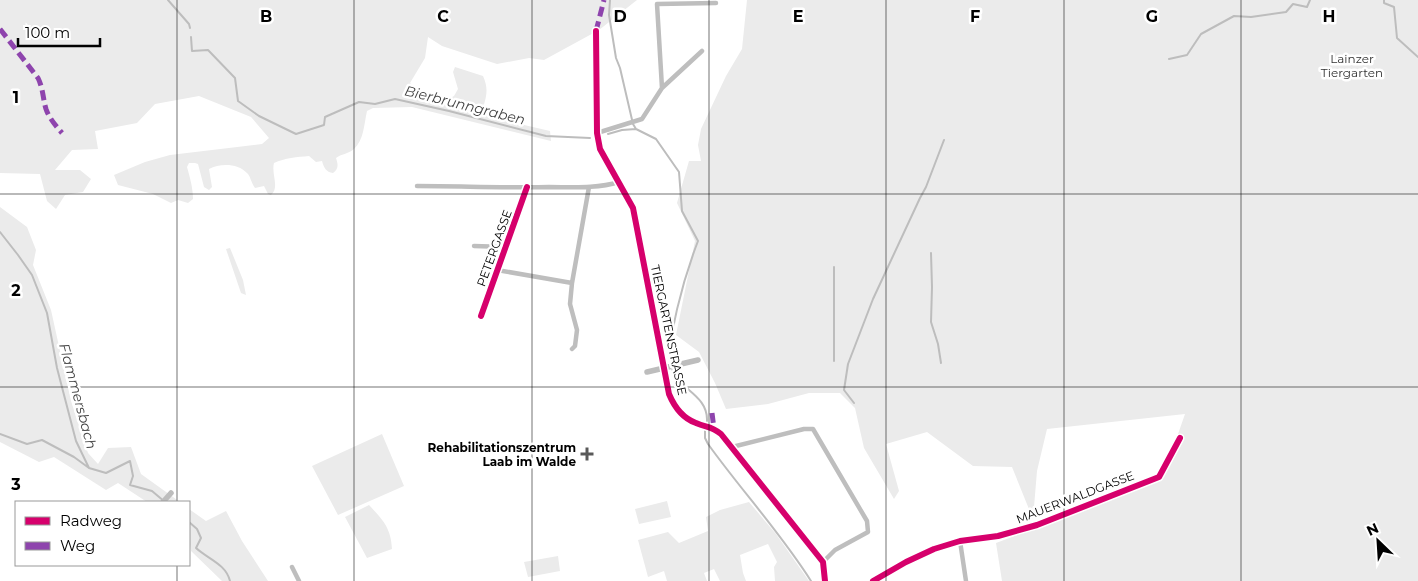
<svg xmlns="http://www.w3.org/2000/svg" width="1418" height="581" viewBox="0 0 1418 581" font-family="Montserrat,sans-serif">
	<rect width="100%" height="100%" fill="#fff"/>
	<path fill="#ebebeb" d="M 0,0 L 637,0 L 599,30 L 544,60 L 529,58 L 497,64 L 442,46 L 428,37 L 425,58 L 410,83 L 416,89 L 447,100 L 454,96 L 458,89 L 453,72 L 455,67 L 483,76 C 490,91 485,100 481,115 L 550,131 L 551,141 L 412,107 L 373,108 L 367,111 C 364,124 364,140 354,149 C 348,154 341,154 336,158 C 338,164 339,169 333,173 C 326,172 324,168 322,161 L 316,162 L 309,156 C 297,157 285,158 274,163 C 271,174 280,187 271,195 L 268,194 L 264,186 L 255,188 C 251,183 251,177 247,173 C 238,163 220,163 209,169 L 212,187 L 209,190 L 204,187 L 198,164 L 195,163 L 189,163 L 187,167 C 190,178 193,188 193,199 L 188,203 L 178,200 L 171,203 L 153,194 L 118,185 L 114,175 L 145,162 L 170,155 L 262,144 L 269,138 L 251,117 L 199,96 L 155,104 L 137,123 L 95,131 L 98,149 L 72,150 L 55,170 L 80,170 L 91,179 L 83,192 L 65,195 L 56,209 L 47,201 L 40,174 L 0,173 Z
		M 747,0 L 1418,0 L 1418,581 L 1002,581 L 996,543 L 1162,480 L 1185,414 L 1047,429 L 1037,471 L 1033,519 L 1012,467 L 973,466 L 927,432 L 886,444 L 899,491 L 894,499 L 864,448 L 855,408 L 840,393 L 809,393 L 768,404 L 726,409 L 715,383 L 699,352 L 676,335 L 695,241 L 677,203 L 689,161 L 701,161 L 698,145 L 701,129 L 726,76 L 742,49 Z
		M 0,207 L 27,227 L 36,250 L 33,265 L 51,310 L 71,401 L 88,453 L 98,464 L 108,448 L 131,447 L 141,474 L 180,502 L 147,502 L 118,483 L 106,490 L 54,457 L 39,462 L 0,442 Z
		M 230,248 L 243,280 L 246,295 L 241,293 L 226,249 Z
		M 382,434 L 404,486 L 338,515 L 312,466 Z
		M 667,501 L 671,517 L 639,524 L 635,509 Z
		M 749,502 L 776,534 L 809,581 L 775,581 L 774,567 L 777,562 L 768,544 L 740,555 L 743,573 L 746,581 L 720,581 L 714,569 L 704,573 L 707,581 L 667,581 L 664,571 L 648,577 L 638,540 L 668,532 L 679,543 L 708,531 L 706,517 L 720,510 Z
		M 369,505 C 383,520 391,528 392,549 L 367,558 L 345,517 Z
		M 189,509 L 206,521 L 226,511 L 242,541 L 268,581 L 222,581 L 191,551 L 189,538 Z
		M 558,556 L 560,571 L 528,577 L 524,562 Z"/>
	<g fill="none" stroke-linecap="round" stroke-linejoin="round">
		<path stroke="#bdbdbd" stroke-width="2" d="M 168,0 L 189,24 L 190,28
			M 610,0 L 609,15 L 616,58 L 620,68 L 633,124 L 636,129
			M 1384,0 L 1384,3 L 1394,7 L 1397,38 L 1418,57
			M 191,37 L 192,51 L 208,50 L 235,78 L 238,101 L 259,116 L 296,134 L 324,125 L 325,117 L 359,102 L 375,104 L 395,99 L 449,111 L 546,136 L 590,138
			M 1169,59 L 1187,55 L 1201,34 L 1234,16 L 1251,17 L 1286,12 L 1293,4 L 1307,7 L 1310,0
			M 608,134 L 622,130 L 636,129 L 656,139 L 679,172 L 682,211 L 698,241 C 688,267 660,351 675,376 C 685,391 708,398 707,421
			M 0,232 L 18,255 L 32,275 L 47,313 L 57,368 L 76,441 L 89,468
			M 931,253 L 932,287 L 931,322 L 938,344 L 941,363
			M 834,267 L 834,361
			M 854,403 L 844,390 L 848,364 L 873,299 L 920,198 L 926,187 L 944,140
			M 705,430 L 705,438 L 708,444 C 741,490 780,532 811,581
			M 0,434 L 27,444 L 42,440 L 74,457 L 89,468 L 106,473 L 130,461 L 133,476 L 130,485 L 152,491 L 165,502
			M 189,522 L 197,529 L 201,538 L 196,548 C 208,559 226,564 230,581"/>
		<path stroke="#bdbdbd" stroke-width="5.5" d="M 647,372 L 698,360
			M 163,502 L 171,493"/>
		<path stroke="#bebebe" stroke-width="4.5" d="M 596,31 L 597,133 L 600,149 L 633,208 L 669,394 C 674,406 682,418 696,423 C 707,428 710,425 721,434 L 823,562 L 825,581
			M 662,88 L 657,4 L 716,3
			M 597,133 L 642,119 L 662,88 L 702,51
			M 417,186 C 461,186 505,188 549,187 C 572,187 596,189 619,182
			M 474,246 L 506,247
			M 497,270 L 572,283
			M 481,316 L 527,187
			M 572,349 L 575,346 L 577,330 L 570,304 L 572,283 L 589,187
			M 732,447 L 804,429 L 813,429 L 867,521 L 868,532 L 835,550 L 823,562
			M 960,541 L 966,581
			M 292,567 L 299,581
			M 873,581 L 906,562 L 934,549 L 960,541 L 998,536 L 1037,525 L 1159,477 L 1180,438"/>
		<path stroke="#8e44ad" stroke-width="5" stroke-dasharray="10 5" stroke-linecap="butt" d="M 0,29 L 38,78 C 43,88 43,99 46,109 C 49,118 56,126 62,133
			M 596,31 L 604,0
			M 712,413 L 714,429"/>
		<defs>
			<path id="cycleway" d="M 596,31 L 597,133 L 600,149 L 633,208 L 669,394 C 674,406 682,418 696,423 C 707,428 710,425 721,434 L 823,562 L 825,581
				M 481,316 L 527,187
				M 873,581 L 906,562 L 934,549 L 960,541 L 998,536 L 1037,525 L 1159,477 L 1180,438"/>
		</defs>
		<use href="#cycleway" stroke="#fff" stroke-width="9"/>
		<use href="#cycleway" stroke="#d6006c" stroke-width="6"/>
	</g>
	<path fill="none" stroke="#000" stroke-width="1" stroke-opacity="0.55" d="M 177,0 L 177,502M 354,0 L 354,581M 532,0 L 532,581M 709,0 L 709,581M 886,0 L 886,581M 1064,0 L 1064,581M 1241,0 L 1241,581M 0,194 L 1418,194M 0,387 L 1418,387M 177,565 L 177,581"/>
	<path fill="#595959" stroke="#fff" stroke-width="2" d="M584.5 446.5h5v5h5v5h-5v5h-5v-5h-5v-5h5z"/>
	<g text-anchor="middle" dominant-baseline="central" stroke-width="5" stroke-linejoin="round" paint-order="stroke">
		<g font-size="12" fill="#313131" stroke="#fff">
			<text x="1352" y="58">Lainzer<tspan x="1352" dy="14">Tiergarten</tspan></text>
		</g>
		<g font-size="12" fill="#000" stroke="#fff">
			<text transform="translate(494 248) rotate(-70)">PETERGASSE</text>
			<text transform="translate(669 330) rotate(78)">TIERGARTENSTRASSE</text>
			<text transform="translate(1075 497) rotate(-21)">MAUERWALDGASSE</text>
		</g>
		<g font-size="12" font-weight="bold" fill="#000" stroke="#fff" text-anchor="end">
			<text x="576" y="447">Rehabilitationszentrum<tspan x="576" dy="14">Laab im Walde</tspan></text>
		</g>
		<g font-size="14" font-style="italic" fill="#424242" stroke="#fff">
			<text transform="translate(465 105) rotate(14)">Bierbrunngraben</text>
			<text transform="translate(78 396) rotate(75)">Flammersbach</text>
		</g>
	</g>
	<g font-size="16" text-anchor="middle" font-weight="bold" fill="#000" stroke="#fff" stroke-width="5" stroke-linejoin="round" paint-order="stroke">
		<text x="266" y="22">B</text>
		<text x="443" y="22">C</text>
		<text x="620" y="22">D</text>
		<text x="798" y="22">E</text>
		<text x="975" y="22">F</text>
		<text x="1152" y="22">G</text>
		<text x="1329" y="22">H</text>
		<text x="16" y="103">1</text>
		<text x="16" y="296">2</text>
		<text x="16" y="490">3</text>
	</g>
	<rect x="15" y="501" width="175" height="65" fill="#ffffff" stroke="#999999"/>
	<rect x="25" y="517" width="25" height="8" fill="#d6006c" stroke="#999999"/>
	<text x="60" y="526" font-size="15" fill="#000000">Radweg</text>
	<rect x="25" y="542" width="25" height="8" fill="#8e44ad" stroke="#999999"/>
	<text x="60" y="551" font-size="15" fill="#000000">Weg</text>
	<g transform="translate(1378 541) rotate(335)" stroke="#ffffff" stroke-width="4" paint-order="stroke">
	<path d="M0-4L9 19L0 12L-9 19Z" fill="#000000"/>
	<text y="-8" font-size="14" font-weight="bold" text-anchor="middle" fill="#000000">N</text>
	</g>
	<path d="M18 38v8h82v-8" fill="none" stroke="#000000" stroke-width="2.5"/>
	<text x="25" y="38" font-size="15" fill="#000000" stroke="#ffffff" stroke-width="4" paint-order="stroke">100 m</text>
</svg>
